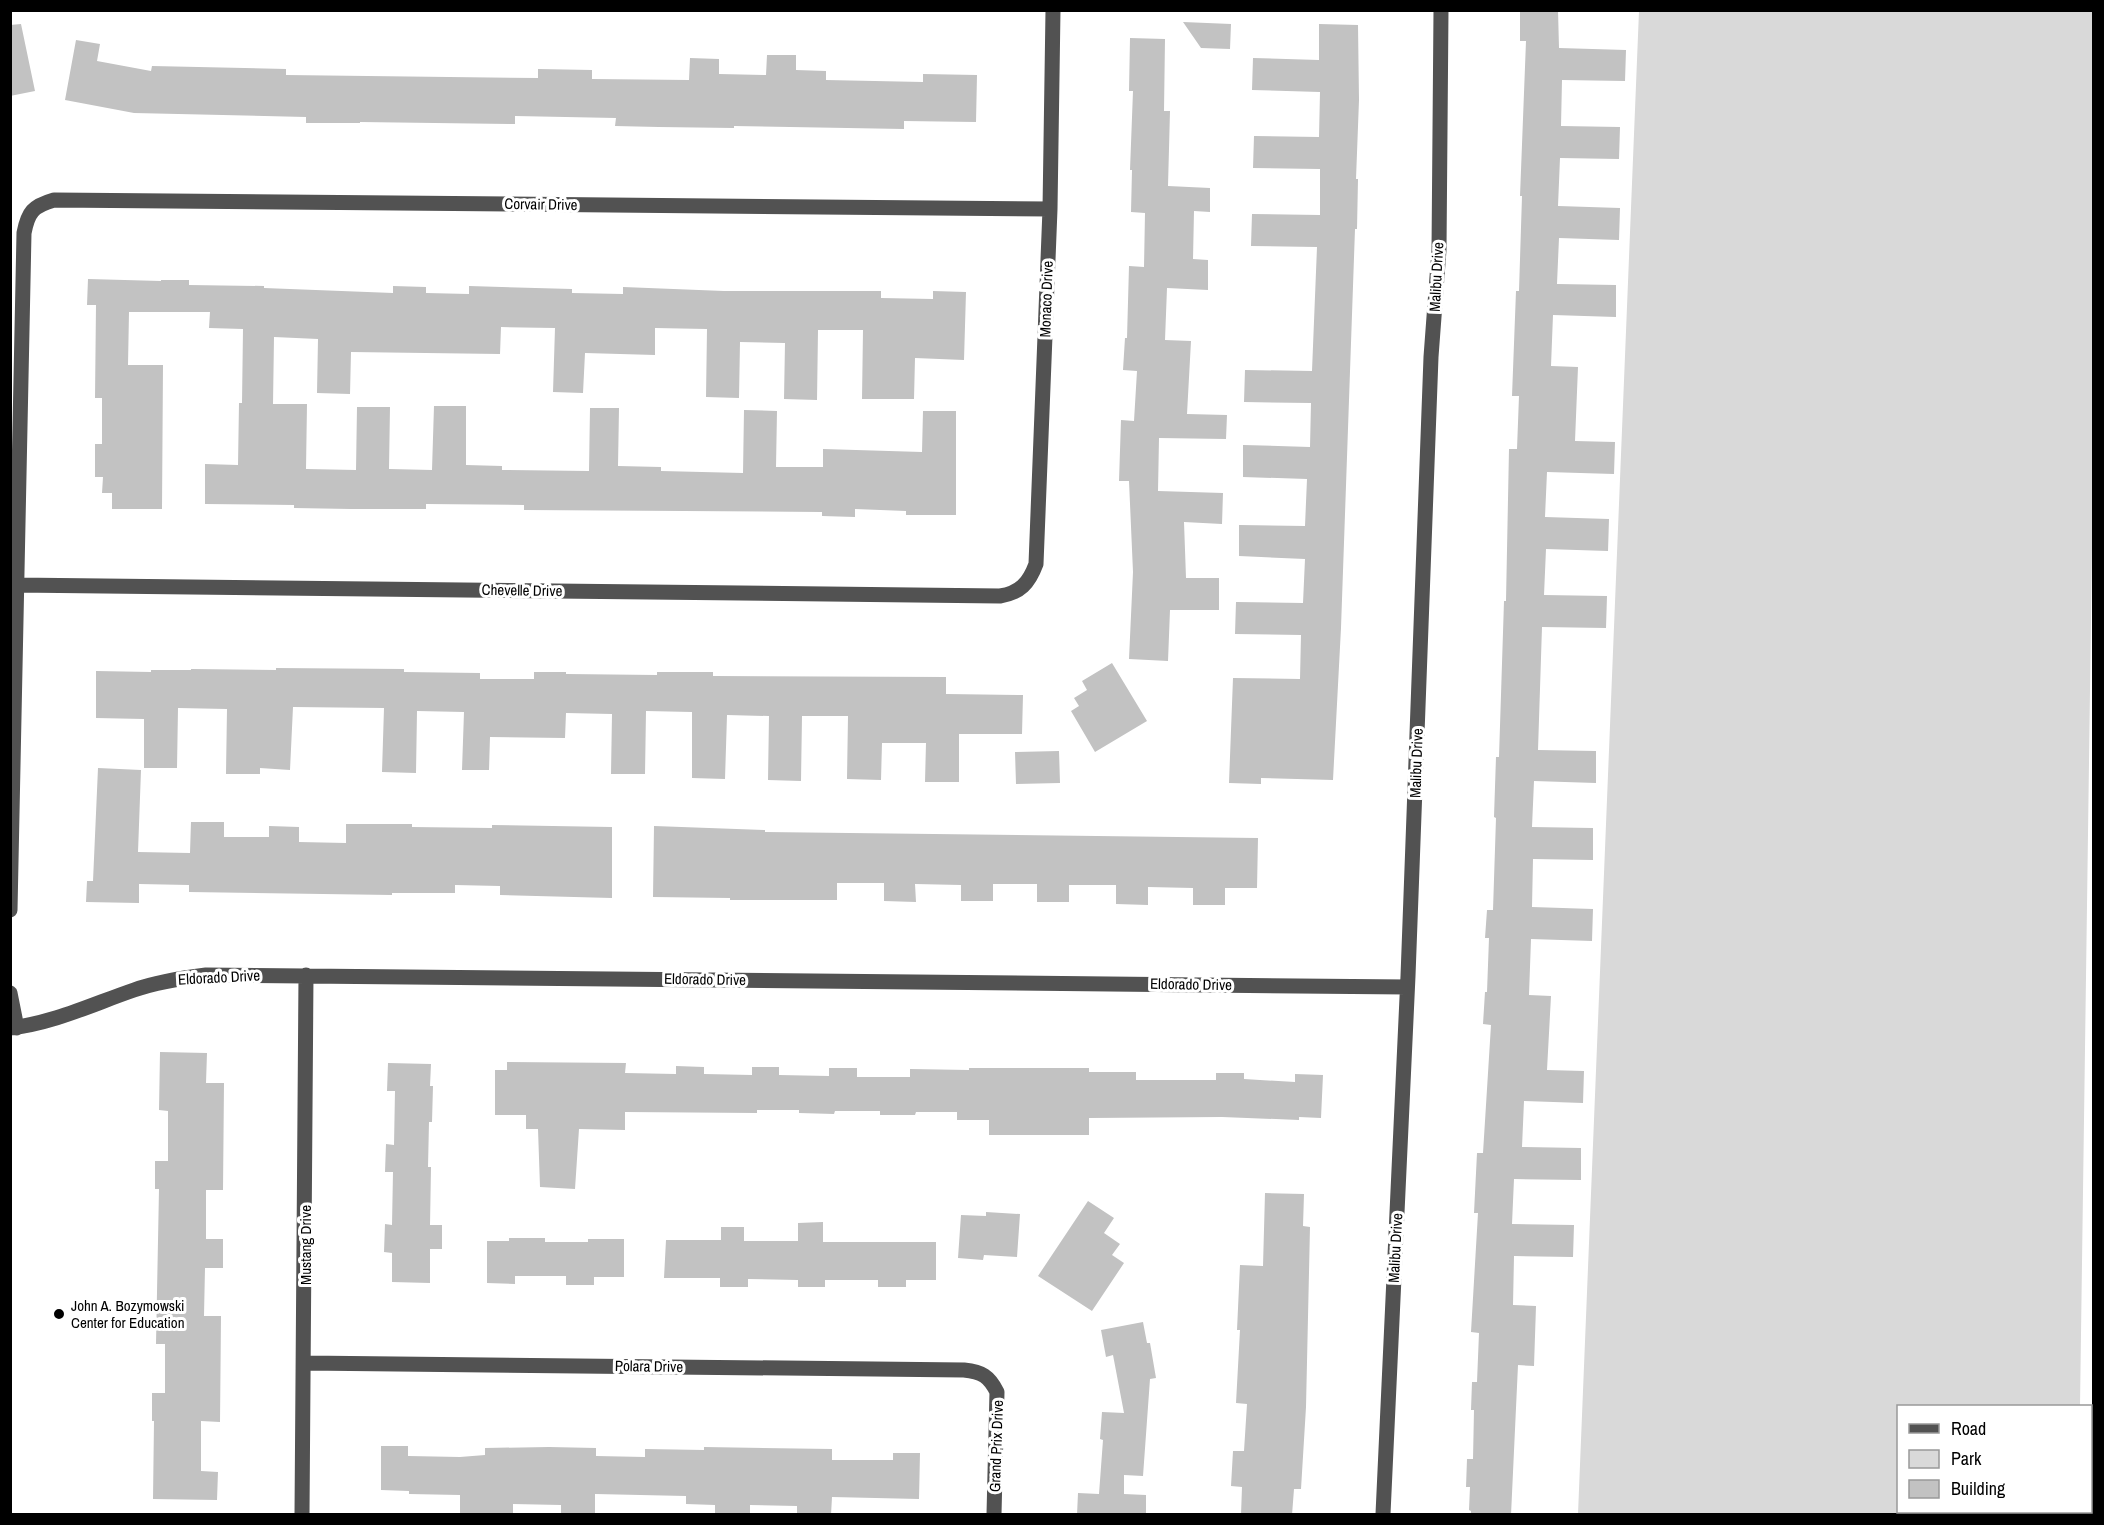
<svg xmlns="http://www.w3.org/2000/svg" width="2104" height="1525" viewBox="0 0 2104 1525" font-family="'Archivo Narrow',sans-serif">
	<rect width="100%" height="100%" fill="#fff"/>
	<path fill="#d9d9d9" d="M 1639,11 L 2093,11 L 2093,476 L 2080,1406 L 1898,1406 L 1898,1512 L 2079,1512 L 2079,1514 L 1578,1514 Z"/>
	<path fill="#c2c2c2" d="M 1520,10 L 1558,10 L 1559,48 L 1626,50 L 1625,81 L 1562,80 L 1561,126 L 1620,127 L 1619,159 L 1560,158 L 1558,206 L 1620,208 L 1619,240 L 1559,238 L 1557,284 L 1616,285 L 1616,317 L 1553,315 L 1551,366 L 1578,367 L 1575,441 L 1615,442 L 1614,474 L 1547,472 L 1545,517 L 1609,519 L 1608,551 L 1546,549 L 1544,595 L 1607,596 L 1606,628 L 1542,627 L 1538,750 L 1596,751 L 1596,783 L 1534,781 L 1532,827 L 1593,828 L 1593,860 L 1533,859 L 1532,907 L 1593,909 L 1592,941 L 1531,939 L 1529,995 L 1551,996 L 1547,1070 L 1584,1071 L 1583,1103 L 1524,1101 L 1522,1147 L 1581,1148 L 1581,1180 L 1514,1179 L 1512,1224 L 1574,1225 L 1573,1257 L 1514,1256 L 1513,1305 L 1536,1306 L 1534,1366 L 1518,1365 L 1511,1515 L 1471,1515 L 1471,1511 L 1469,1510 L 1470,1487 L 1466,1487 L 1467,1459 L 1473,1459 L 1474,1410 L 1471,1410 L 1472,1382 L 1477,1382 L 1479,1333 L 1471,1332 L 1478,1213 L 1474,1213 L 1477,1153 L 1483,1153 L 1491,1025 L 1483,1024 L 1485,992 L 1487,992 L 1489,938 L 1485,938 L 1487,910 L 1493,910 L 1496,818 L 1494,817 L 1496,757 L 1499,757 L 1504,601 L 1506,601 L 1509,449 L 1517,449 L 1519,396 L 1512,396 L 1516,291 L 1519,291 L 1522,196 L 1520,196 L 1526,41 L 1520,41 Z
		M 1183,22 L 1231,24 L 1230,49 L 1201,48 Z
		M 21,24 L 35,91 L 10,96 L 10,25 Z
		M 1319,24 L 1358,25 L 1359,100 L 1356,179 L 1358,179 L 1357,229 L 1355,229 L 1341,628 L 1333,780 L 1261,778 L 1261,784 L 1229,783 L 1233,678 L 1300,679 L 1301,635 L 1235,634 L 1236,602 L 1303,603 L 1305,559 L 1239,556 L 1239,525 L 1305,526 L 1307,479 L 1243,477 L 1243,445 L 1310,447 L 1311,403 L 1244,402 L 1245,370 L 1312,371 L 1317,247 L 1251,246 L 1252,214 L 1320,215 L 1320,169 L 1253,168 L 1254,136 L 1319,137 L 1320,92 L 1252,90 L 1253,58 L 1319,60 Z
		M 1130,38 L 1165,39 L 1164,111 L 1170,111 L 1168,186 L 1210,188 L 1210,212 L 1194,211 L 1193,259 L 1208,260 L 1208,290 L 1167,288 L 1165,340 L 1191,341 L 1187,414 L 1227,415 L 1226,439 L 1159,438 L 1158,491 L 1223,493 L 1222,524 L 1184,522 L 1186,578 L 1219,578 L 1219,610 L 1170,610 L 1168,661 L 1129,659 L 1133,572 L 1129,481 L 1119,481 L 1121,420 L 1134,421 L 1137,371 L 1123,370 L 1125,338 L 1127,338 L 1129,266 L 1144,267 L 1145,213 L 1131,212 L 1132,170 L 1130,170 L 1133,91 L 1129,91 Z
		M 76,40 L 100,44 L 97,61 L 151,71 L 152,66 L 286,69 L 286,75 L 538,78 L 538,69 L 592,70 L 592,79 L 689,80 L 690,58 L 719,59 L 719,74 L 766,75 L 767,55 L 796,55 L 796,70 L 826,71 L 826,80 L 923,82 L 923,74 L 977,75 L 976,122 L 904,121 L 904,129 L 734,126 L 734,128 L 659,127 L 615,126 L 616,118 L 515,116 L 515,124 L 360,122 L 360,123 L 306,123 L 306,117 L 134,113 L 65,100 Z
		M 88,279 L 161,281 L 161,280 L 189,280 L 189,285 L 264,286 L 264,288 L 393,293 L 393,286 L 426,287 L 426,293 L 469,294 L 469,286 L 572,289 L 572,293 L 623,294 L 623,287 L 724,291 L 881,291 L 881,298 L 933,299 L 933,291 L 966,292 L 964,360 L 915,358 L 914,399 L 862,399 L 863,330 L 818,330 L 817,400 L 784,399 L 785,343 L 740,342 L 739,398 L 706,397 L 707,329 L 655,328 L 655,355 L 585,353 L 583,393 L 553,392 L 555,328 L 501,327 L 500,354 L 351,352 L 350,394 L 317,393 L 318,339 L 274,337 L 273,404 L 307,404 L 306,469 L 356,470 L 357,407 L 390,407 L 389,469 L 432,470 L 434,406 L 466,406 L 466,465 L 502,466 L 502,470 L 589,471 L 590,408 L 619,408 L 618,466 L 661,467 L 661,471 L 743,473 L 744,410 L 777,411 L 776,467 L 823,467 L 823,449 L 922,452 L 923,411 L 956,411 L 956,515 L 906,515 L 906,511 L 855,509 L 855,517 L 822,516 L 822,512 L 524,510 L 524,505 L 426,504 L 426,509 L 351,509 L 294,508 L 294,505 L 205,504 L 205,464 L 238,465 L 239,403 L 242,403 L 243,329 L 209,328 L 210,312 L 129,312 L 128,365 L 163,365 L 162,509 L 112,509 L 112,493 L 102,493 L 103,477 L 95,477 L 95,444 L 102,444 L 102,398 L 95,398 L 96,305 L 87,305 Z
		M 1112,663 L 1147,721 L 1095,752 L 1071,711 L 1079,706 L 1074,698 L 1087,690 L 1082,681 Z
		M 276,668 L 404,669 L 404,672 L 480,673 L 480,679 L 534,679 L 534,672 L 566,672 L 566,674 L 657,675 L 657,672 L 713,672 L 713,676 L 946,677 L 946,694 L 1023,695 L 1022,734 L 959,734 L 959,782 L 925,782 L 926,743 L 882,743 L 881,780 L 847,779 L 848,716 L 802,716 L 801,781 L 768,780 L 769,716 L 727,715 L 725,779 L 692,778 L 692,712 L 646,711 L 645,774 L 611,774 L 612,714 L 566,713 L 565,738 L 490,737 L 489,770 L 462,770 L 464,712 L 417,711 L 416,773 L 382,772 L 384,708 L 293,707 L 290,770 L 260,768 L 260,774 L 226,774 L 227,709 L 178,708 L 177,768 L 144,768 L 144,719 L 96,718 L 96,671 L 151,672 L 151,670 L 191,670 L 191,669 L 276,670 Z
		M 1059,751 L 1060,783 L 1016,784 L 1015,752 Z
		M 98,768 L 141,770 L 138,852 L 190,853 L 191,822 L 224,822 L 224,837 L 269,837 L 269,826 L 299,827 L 299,842 L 346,843 L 346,824 L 412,824 L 412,827 L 492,828 L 492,825 L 612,827 L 612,898 L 500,895 L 500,886 L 455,885 L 455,893 L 392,893 L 392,895 L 189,892 L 189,885 L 139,884 L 139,903 L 86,902 L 87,881 L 93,881 Z
		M 654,826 L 765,830 L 765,832 L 1258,838 L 1257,888 L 1225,888 L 1225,905 L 1193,905 L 1193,888 L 1148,887 L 1148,905 L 1116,904 L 1116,885 L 1069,885 L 1069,902 L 1037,902 L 1037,884 L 993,884 L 993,901 L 961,901 L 961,885 L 915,884 L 916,902 L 884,901 L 884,883 L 837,883 L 837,900 L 730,900 L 730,898 L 653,897 Z
		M 160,1052 L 207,1053 L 206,1083 L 224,1083 L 223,1190 L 206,1190 L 206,1239 L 223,1239 L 223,1268 L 205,1268 L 204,1316 L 221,1316 L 220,1422 L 201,1421 L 201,1471 L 218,1472 L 217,1500 L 153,1499 L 154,1421 L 152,1421 L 152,1393 L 165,1393 L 165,1344 L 156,1344 L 159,1189 L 155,1189 L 155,1161 L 168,1161 L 168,1111 L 159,1110 Z
		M 507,1062 L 626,1063 L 625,1073 L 676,1074 L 676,1066 L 704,1067 L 704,1074 L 752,1075 L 752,1067 L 779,1067 L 779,1075 L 829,1076 L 829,1068 L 857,1068 L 857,1077 L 910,1077 L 910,1069 L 969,1070 L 969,1068 L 1089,1068 L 1089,1072 L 1136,1072 L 1136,1080 L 1216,1080 L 1216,1073 L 1244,1073 L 1244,1079 L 1295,1082 L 1295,1074 L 1323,1075 L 1321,1118 L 1299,1117 L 1299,1120 L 1222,1117 L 1089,1118 L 1089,1135 L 989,1135 L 989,1120 L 957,1120 L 957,1112 L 916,1112 L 915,1115 L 880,1115 L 880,1111 L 835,1111 L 834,1114 L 799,1113 L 799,1110 L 757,1110 L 757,1113 L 625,1112 L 625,1130 L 579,1129 L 575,1189 L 540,1187 L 538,1129 L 526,1129 L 526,1115 L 495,1115 L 495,1070 L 507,1070 Z
		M 388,1063 L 431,1064 L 430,1086 L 433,1086 L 432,1122 L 429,1122 L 428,1167 L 431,1167 L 430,1225 L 442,1225 L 442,1249 L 430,1249 L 430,1283 L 392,1282 L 392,1253 L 384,1252 L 385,1224 L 392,1225 L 393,1172 L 385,1172 L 386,1144 L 394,1145 L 395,1091 L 387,1091 Z
		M 1265,1193 L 1304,1194 L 1303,1226 L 1310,1227 L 1306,1407 L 1301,1489 L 1294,1489 L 1292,1515 L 1241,1515 L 1242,1487 L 1231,1486 L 1233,1451 L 1244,1451 L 1247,1404 L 1236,1403 L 1240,1330 L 1237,1330 L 1240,1265 L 1263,1266 Z
		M 1088,1201 L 1114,1218 L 1104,1233 L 1120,1244 L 1112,1255 L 1124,1263 L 1092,1311 L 1038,1276 Z
		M 986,1212 L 1020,1214 L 1017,1257 L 984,1255 L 983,1260 L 958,1258 L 961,1215 L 986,1216 Z
		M 823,1222 L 823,1242 L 936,1242 L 936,1280 L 906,1280 L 906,1287 L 878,1287 L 878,1280 L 825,1280 L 825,1287 L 798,1287 L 798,1280 L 748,1279 L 748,1287 L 720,1287 L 720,1278 L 664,1278 L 666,1240 L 721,1240 L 721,1227 L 744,1227 L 744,1241 L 798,1241 L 798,1223 Z
		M 509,1238 L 545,1238 L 545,1242 L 588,1242 L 588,1239 L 624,1239 L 624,1277 L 594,1277 L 594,1285 L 566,1285 L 566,1276 L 515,1276 L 515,1284 L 487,1283 L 487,1241 L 509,1241 Z
		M 1143,1322 L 1147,1343 L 1150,1343 L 1156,1378 L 1150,1379 L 1143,1476 L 1124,1475 L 1124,1494 L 1146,1495 L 1146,1515 L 1077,1515 L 1078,1493 L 1099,1494 L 1103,1440 L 1100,1439 L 1102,1412 L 1124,1413 L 1113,1355 L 1106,1357 L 1101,1330 Z
		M 381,1446 L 408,1446 L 408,1456 L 460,1457 L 485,1455 L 485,1448 L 549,1447 L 596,1448 L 596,1456 L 645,1457 L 645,1449 L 704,1450 L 704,1447 L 832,1449 L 832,1460 L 893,1460 L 893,1453 L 920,1453 L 919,1499 L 832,1497 L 831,1515 L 797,1515 L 797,1506 L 750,1505 L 750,1515 L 715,1515 L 715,1505 L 686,1504 L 686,1496 L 595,1494 L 595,1515 L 561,1515 L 561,1505 L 513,1504 L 513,1514 L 460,1514 L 460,1495 L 409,1494 L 409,1491 L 381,1490 Z"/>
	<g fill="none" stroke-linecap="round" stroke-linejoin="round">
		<path stroke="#525252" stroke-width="15" d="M 16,585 L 1000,596 C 1020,593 1029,583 1036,564 L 1050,209 L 1053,10
			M 10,910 L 24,233 C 28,212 33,206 54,200 L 1050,209
			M 10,993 L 17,1028
			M 10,1028 C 54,1023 93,1004 134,990 C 157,982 182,978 206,975 L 1407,987
			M 305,1363 L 964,1370 C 982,1372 989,1376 997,1392 L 994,1514
			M 302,1514 L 306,975
			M 1383,1514 L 1408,976 L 1431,357 L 1439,250 L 1441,10"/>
	</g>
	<circle fill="#000" stroke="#fff" stroke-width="2" cx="59" cy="1314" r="6"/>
	<g text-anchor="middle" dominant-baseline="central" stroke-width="6" stroke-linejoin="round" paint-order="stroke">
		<g font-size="15" fill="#000" stroke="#fff">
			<text transform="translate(541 204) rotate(1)">Corvair Drive</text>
			<text transform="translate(1436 277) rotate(-87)">Malibu Drive</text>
			<text transform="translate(1046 299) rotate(-88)">Monaco Drive</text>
			<text transform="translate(522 590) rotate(1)">Chevelle Drive</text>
			<text transform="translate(1416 763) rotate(-88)">Malibu Drive</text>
			<text transform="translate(219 977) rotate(-3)">Eldorado Drive</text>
			<text transform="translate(705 979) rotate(1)">Eldorado Drive</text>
			<text transform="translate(1191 984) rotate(1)">Eldorado Drive</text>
			<text transform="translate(305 1245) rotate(-90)">Mustang Drive</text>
			<text transform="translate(1395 1248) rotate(-87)">Malibu Drive</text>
			<text transform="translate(649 1366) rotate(1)">Polara Drive</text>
			<text transform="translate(996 1446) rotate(-88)">Grand Prix Drive</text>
		</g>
		<g font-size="15" fill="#000" stroke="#fff" text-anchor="start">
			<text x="71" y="1305">John A. Bozymowski<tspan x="71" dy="17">Center for Education</tspan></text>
		</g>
	</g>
	<rect width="2104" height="1525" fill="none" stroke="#000000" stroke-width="24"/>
	<rect x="1897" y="1405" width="195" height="108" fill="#ffffff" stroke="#999999" stroke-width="1.5"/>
	<rect x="1909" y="1424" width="30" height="9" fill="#525252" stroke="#999999" stroke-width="1.5"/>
	<text x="1951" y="1435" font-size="18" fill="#000000">Road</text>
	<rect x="1909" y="1450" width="30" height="18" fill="#d9d9d9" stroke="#999999" stroke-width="1.5"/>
	<text x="1951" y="1465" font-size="18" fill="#000000">Park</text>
	<rect x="1909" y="1480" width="30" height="18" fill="#c2c2c2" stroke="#999999" stroke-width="1.5"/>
	<text x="1951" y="1495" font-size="18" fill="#000000">Building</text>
</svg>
